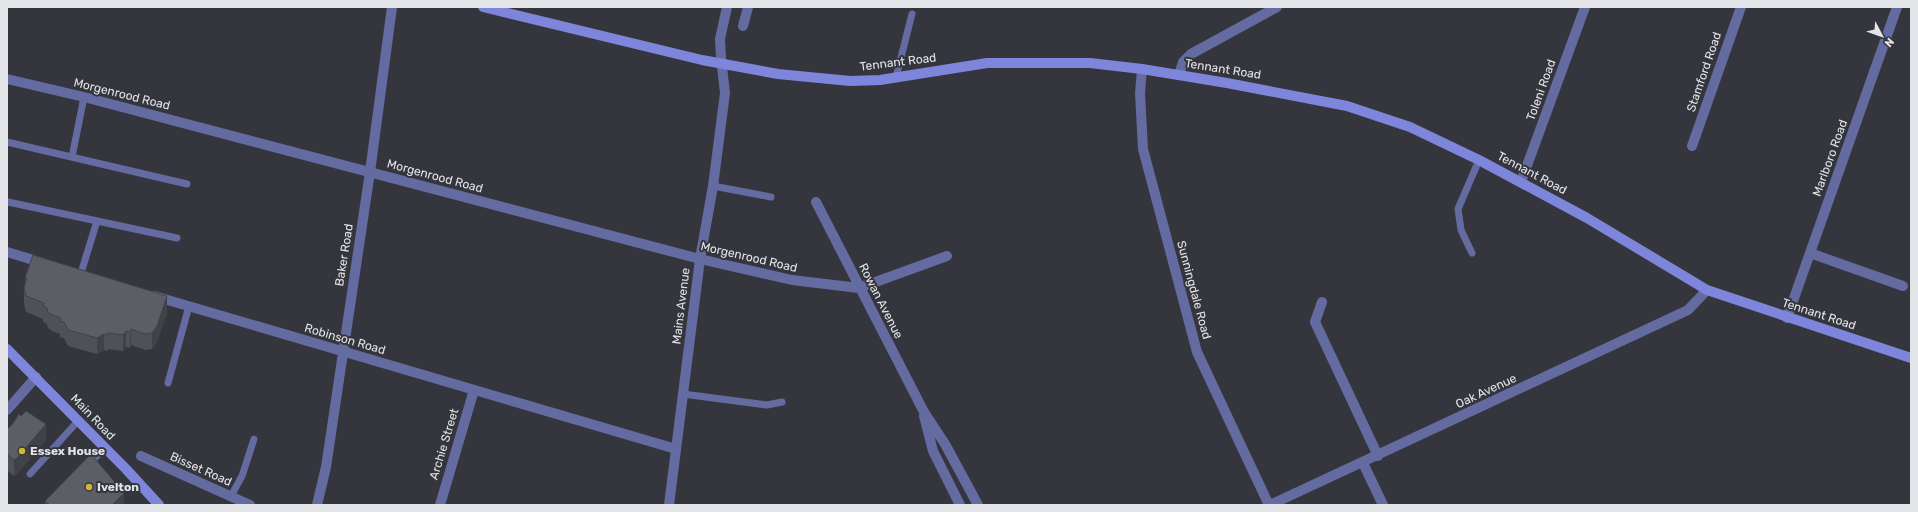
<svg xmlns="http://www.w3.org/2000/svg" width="1918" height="512" viewBox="0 0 1918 512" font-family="Rubik,sans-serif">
	<rect width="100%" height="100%" fill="#35363d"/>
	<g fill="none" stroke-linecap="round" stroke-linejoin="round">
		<path stroke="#646ba0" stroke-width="7" d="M 896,77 L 912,14
			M 7,142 L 187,184
			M 72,157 L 84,97
			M 713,186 L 771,197
			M 8,202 L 177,238
			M 1472,253 L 1461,230 L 1458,209 L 1479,160
			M 81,273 L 97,221
			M 168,383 L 189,306
			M 683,394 L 767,405 L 782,402
			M 88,465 L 105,448
			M 30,474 L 78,421
			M 231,496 L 242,476 L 254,439"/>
		<path stroke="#646ba0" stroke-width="10" d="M 743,26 L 748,7
			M 1142,69 L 1140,93 L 1143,149 L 1197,352 L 1269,505
			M 1179,75 L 1183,62 L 1191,54 L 1277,7
			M 7,79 L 84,97 L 700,259 L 792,280 L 859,288 L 947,256
			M 1692,146 L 1741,7
			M 1521,182 L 1585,7
			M 816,202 L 924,412 L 945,444 L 978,505
			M 7,252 L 43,263
			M 1810,253 L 1903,286
			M 154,296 L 676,449
			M 1322,302 L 1315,322 L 1378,456
			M 1787,318 L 1897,7
			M 7,410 L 36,377
			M 924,416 L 933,451 L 960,505
			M 141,456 L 250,505
			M 1363,463 L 1383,505
			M 317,505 L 326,467 L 370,172 L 392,7
			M 440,505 L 474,390
			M 669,505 L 700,259 L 713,186 L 725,93 L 721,58 L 720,39 L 727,7
			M 1270,505 L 1688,310 L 1707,290"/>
		<path stroke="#7e86db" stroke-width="10" d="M 483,7 L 702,60 L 778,74 L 850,81 L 880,80 L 987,63 L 1090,63 L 1142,69 L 1227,83 L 1347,106 L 1410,127 L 1479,160 L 1587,218 L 1707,290 L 1911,358
			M 7,349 L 126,469 L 159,505"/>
	</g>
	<path fill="#4f5157" d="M 25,278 L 167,312 L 157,342 L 152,349 L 145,350 L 131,345 L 130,348 L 126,347 L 123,351 L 108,349 L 108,351 L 104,350 L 97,354 L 68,346 L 64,338 L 60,337 L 60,334 L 52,331 L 48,328 L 47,324 L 43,322 L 43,319 L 26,312 L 24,304 L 24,288 L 25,283 Z
		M 21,416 L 46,440 L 17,474 L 14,476 L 7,470 L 7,429 Z
		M 45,501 L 124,505 L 45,505 Z"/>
	<path fill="#404247" d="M 167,296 L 167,312 L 157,342 L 152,349 L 152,333 Z
		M 131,329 L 131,345 L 130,348 L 130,332 Z
		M 126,331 L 126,347 L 123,351 L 123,335 Z
		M 104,334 L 104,350 L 97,354 L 97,338 Z
		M 46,424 L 46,440 L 17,474 L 14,476 L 14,460 Z
		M 124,493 L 124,505 L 112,505 Z"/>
	<path fill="#5c5e65" stroke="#404247" d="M 33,255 L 167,296 L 157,326 L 152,333 L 145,334 L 131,329 L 130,332 L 126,331 L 123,335 L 108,333 L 108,335 L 104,334 L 97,338 L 68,330 L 64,322 L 60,321 L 61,318 L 52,315 L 48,312 L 47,308 L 43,306 L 44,303 L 26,296 L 24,288 L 27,278 L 25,278 Z
		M 26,411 L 46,424 L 17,458 L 14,460 L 7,454 L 7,429 L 12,425 L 19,414 L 21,416 Z
		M 91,454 L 124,493 L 112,505 L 50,505 L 45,501 Z"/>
	<g fill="#d0b836" stroke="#35363d" stroke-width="1.5">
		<circle cx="22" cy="451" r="4"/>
		<circle cx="89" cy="487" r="4"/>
	</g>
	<g text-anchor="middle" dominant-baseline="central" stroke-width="4" stroke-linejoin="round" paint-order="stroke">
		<g font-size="12" fill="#e3e4e8" stroke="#35363d">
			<text transform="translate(898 62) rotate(-7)">Tennant Road</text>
			<text transform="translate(1223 69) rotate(9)">Tennant Road</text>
			<text transform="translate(1704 72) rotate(-71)">Stamford Road</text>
			<text transform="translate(1541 90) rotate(-70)">Toleni Road</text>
			<text transform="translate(122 94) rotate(14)">Morgenrood Road</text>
			<text transform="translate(1830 158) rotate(-70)">Marlboro Road</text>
			<text transform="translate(1532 173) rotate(28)">Tennant Road</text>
			<text transform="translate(435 176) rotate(15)">Morgenrood Road</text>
			<text transform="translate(344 255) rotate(-81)">Baker Road</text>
			<text transform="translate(749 257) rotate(13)">Morgenrood Road</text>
			<text transform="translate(1194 290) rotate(75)">Sunningdale Road</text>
			<text transform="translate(881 301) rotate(63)">Rowan Avenue</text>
			<text transform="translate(681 306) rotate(-83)">Mains Avenue</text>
			<text transform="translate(1819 314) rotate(18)">Tennant Road</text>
			<text transform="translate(345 339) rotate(16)">Robinson Road</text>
			<text transform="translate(1486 391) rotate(-25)">Oak Avenue</text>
			<text transform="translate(93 417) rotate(46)">Main Road</text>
			<text transform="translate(444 444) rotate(-73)">Archie Street</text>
			<text transform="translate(201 469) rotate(24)">Bisset Road</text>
		</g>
		<g font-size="12" font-weight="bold" fill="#e3e4e8" stroke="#35363d" text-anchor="start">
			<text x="30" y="451">Essex House</text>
			<text x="97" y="487">Ivelton</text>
		</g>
	</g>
	<rect width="1918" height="512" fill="none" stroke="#e3e4e8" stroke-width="16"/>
	<g transform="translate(1882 36) rotate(131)" stroke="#35363d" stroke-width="3" paint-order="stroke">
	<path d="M0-3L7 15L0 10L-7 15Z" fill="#e3e4e8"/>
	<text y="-6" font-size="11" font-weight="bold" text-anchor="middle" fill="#e3e4e8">N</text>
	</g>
</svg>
